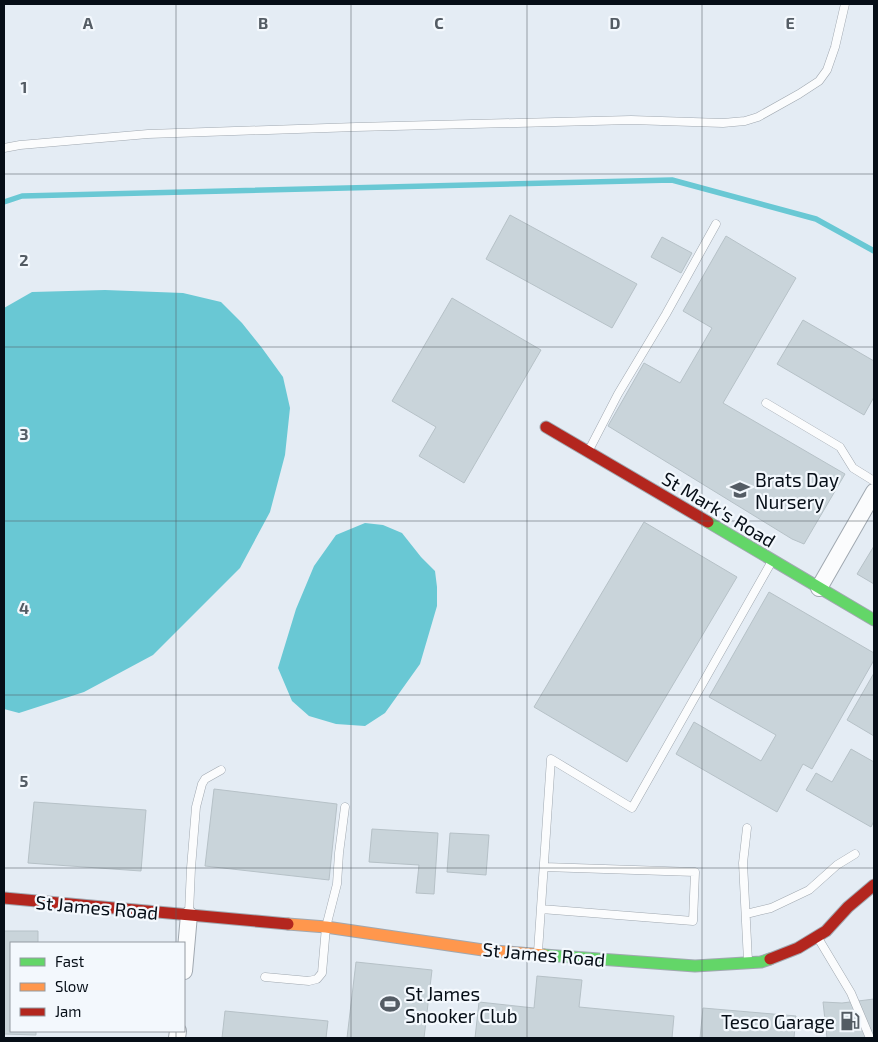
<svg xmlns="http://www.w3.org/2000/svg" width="878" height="1042" viewBox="0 0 878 1042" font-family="'Exo 2',sans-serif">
	<rect width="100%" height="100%" fill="#e4ecf4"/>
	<path fill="#69c8d4" d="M 105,290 L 183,293 L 221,302 L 242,323 L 262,348 L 283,377 L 290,408 L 285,455 L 270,512 L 240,568 L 153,655 L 84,692 L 19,713 L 4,709 L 4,308 L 32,292 Z
		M 365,523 L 383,525 L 402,533 L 421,557 L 435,571 L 437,587 L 437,606 L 420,664 L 385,713 L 365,726 L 336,724 L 309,716 L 292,701 L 278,668 L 296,609 L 314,566 L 336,535 Z"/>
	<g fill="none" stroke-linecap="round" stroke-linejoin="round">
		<path stroke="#69c8d4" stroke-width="5.5" d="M 4,202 L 22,196 L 672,180 L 816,219 L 874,251"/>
	</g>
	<path fill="#c9d4da" stroke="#b6c1c7" d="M 510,215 L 637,284 L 612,328 L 486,259 Z
		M 726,236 L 796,278 L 723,403 L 845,474 L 804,544 L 792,539 L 608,426 L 644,363 L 680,383 L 712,328 L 683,311 Z
		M 662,237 L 692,253 L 681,273 L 651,257 Z
		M 452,298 L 541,350 L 464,483 L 419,456 L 436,427 L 392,401 Z
		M 803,320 L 874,361 L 874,397 L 864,415 L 777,364 Z
		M 644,522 L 737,577 L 627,762 L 534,707 Z
		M 874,546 L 874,584 L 857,574 Z
		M 769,592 L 874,653 L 874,660 L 812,769 L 803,764 L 777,812 L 676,754 L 694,722 L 761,761 L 776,735 L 709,697 Z
		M 874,673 L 874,736 L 847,720 Z
		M 851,749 L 874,762 L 874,821 L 871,827 L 806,790 L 816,773 L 832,782 Z
		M 214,789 L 337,804 L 329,880 L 205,866 Z
		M 34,802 L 146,810 L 141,871 L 28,863 Z
		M 372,829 L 438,833 L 434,894 L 416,893 L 419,865 L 369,862 Z
		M 450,833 L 489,835 L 486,875 L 447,872 Z
		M 4,931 L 38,931 L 38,943 L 11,943 L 11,1031 L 36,1031 L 36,1035 L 4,1034 Z
		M 356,962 L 432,970 L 424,1038 L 347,1038 Z
		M 537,976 L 582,980 L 579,1007 L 674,1016 L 672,1038 L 475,1038 L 479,1002 L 534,1008 Z
		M 874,999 L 874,1038 L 827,1038 L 823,1002 L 842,1003 Z
		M 703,1008 L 796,1016 L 794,1038 L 700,1038 Z
		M 225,1011 L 328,1021 L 326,1038 L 222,1038 Z"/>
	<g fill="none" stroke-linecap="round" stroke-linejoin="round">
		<defs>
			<path id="lane" d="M 4,148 L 20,145 L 148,134 L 356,127 L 631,120 L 723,123 L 745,121 L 758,117 L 799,94 L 819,81 L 827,70 L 835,47 L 845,4
				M 766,403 L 840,447 L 853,468 L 874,481
				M 589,450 L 618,394 L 666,314 L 716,224
				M 747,828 L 743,863 L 748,961
				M 541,909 L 693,921 L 695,872 L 544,867
				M 189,913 L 191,868 L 196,807 L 202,784 L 205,779 L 221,770
				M 746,914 L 771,908 L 809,890 L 837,865 L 855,854
				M 818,938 L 851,993 L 870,1038
				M 538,952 L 551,759 L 632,808 L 772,561
				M 265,977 L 309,981 L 317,979 L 322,973 L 326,927 L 337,884 L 339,853 L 345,807"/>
			<path id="street" d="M 819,588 L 874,492
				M 184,971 L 189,915
				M 177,1038 L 178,1031"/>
			<path id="fast" d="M 708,522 L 874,620
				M 544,955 L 695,966 L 761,962 L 770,959"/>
			<path id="slow" d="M 288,924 L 326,927 L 483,950 L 544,955"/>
			<path id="jam" d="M 546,427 L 708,522
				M 4,898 L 288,924
				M 770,959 L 798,948 L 826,931 L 848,907 L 874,885"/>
		</defs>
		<use href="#lane" stroke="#a0a8b0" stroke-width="9"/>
		<use href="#street" stroke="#a0a8b0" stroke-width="18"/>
		<use href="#fast" stroke="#a0a8b0" stroke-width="13"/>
		<use href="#slow" stroke="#a0a8b0" stroke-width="13"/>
		<use href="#jam" stroke="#a0a8b0" stroke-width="13"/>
		<use href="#lane" stroke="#fbfcfd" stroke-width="8"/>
		<use href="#street" stroke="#fbfcfd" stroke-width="16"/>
		<use href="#fast" stroke="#63d668" stroke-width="11"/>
		<use href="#slow" stroke="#ff974d" stroke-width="11"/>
		<use href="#jam" stroke="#b3261e" stroke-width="11"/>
	</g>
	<path fill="none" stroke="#545c64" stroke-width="1" stroke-opacity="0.55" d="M 176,4 L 176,943M 351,4 L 351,1038M 527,4 L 527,1038M 702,4 L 702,1038M 4,174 L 874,174M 4,347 L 874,347M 4,521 L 874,521M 4,695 L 874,695M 4,868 L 874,868M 176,1031 L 176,1038"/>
	<defs>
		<symbol id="school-bare" viewBox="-9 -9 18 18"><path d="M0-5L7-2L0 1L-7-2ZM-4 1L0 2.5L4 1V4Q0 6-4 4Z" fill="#545c64" stroke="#f3f8fd" stroke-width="2.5" paint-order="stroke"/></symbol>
		<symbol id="stadium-bare" viewBox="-9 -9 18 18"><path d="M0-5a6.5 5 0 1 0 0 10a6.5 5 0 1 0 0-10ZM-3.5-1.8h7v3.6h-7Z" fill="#545c64" stroke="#f3f8fd" stroke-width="2.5" paint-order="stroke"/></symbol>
		<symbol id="fuel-bare" viewBox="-9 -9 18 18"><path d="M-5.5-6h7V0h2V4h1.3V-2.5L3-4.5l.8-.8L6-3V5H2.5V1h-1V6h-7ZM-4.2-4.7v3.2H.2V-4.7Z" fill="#545c64" stroke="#f3f8fd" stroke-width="2.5" paint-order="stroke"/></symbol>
	</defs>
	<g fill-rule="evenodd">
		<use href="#school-bare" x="726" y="476" width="28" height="28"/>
		<use href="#stadium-bare" x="376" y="990" width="28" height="28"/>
		<use href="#fuel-bare" x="836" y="1007" width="28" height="28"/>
	</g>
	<g text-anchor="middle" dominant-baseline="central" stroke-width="4.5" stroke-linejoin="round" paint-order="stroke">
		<g font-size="19" fill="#060e17" stroke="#f3f8fd" text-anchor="start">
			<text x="755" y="479">Brats Day<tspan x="755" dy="22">Nursery</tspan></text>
			<text x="405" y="993">St James<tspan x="405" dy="22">Snooker Club</tspan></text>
			<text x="835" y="1021" text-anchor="end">Tesco Garage</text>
		</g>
		<g font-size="19" fill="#060e17" stroke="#f3f8fd">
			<text transform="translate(719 509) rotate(31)">St Mark's Road</text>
			<text transform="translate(97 907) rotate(5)">St James Road</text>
			<text transform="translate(544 954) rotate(5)">St James Road</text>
		</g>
	</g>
	<g font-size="16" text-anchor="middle" font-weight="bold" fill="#545c64" stroke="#f3f8fd" stroke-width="4.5" stroke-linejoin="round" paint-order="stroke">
		<text x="88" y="29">A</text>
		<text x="263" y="29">B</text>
		<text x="439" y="29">C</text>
		<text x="615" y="29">D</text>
		<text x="790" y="29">E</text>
		<text x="24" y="93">1</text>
		<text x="24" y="266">2</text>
		<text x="24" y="440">3</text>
		<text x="24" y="614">4</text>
		<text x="24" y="787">5</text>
	</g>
	<rect width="878" height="1042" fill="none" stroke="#060e17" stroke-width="10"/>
	<rect x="10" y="942" width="175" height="90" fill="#f3f8fd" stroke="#949aa1"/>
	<rect x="20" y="958" width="25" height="8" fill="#63d668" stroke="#949aa1"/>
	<text x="55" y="967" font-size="15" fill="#060e17">Fast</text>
	<rect x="20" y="983" width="25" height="8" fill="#ff974d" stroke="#949aa1"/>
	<text x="55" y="992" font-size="15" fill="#060e17">Slow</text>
	<rect x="20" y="1008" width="25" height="8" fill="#b3261e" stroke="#949aa1"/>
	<text x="55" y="1017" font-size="15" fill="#060e17">Jam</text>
</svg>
